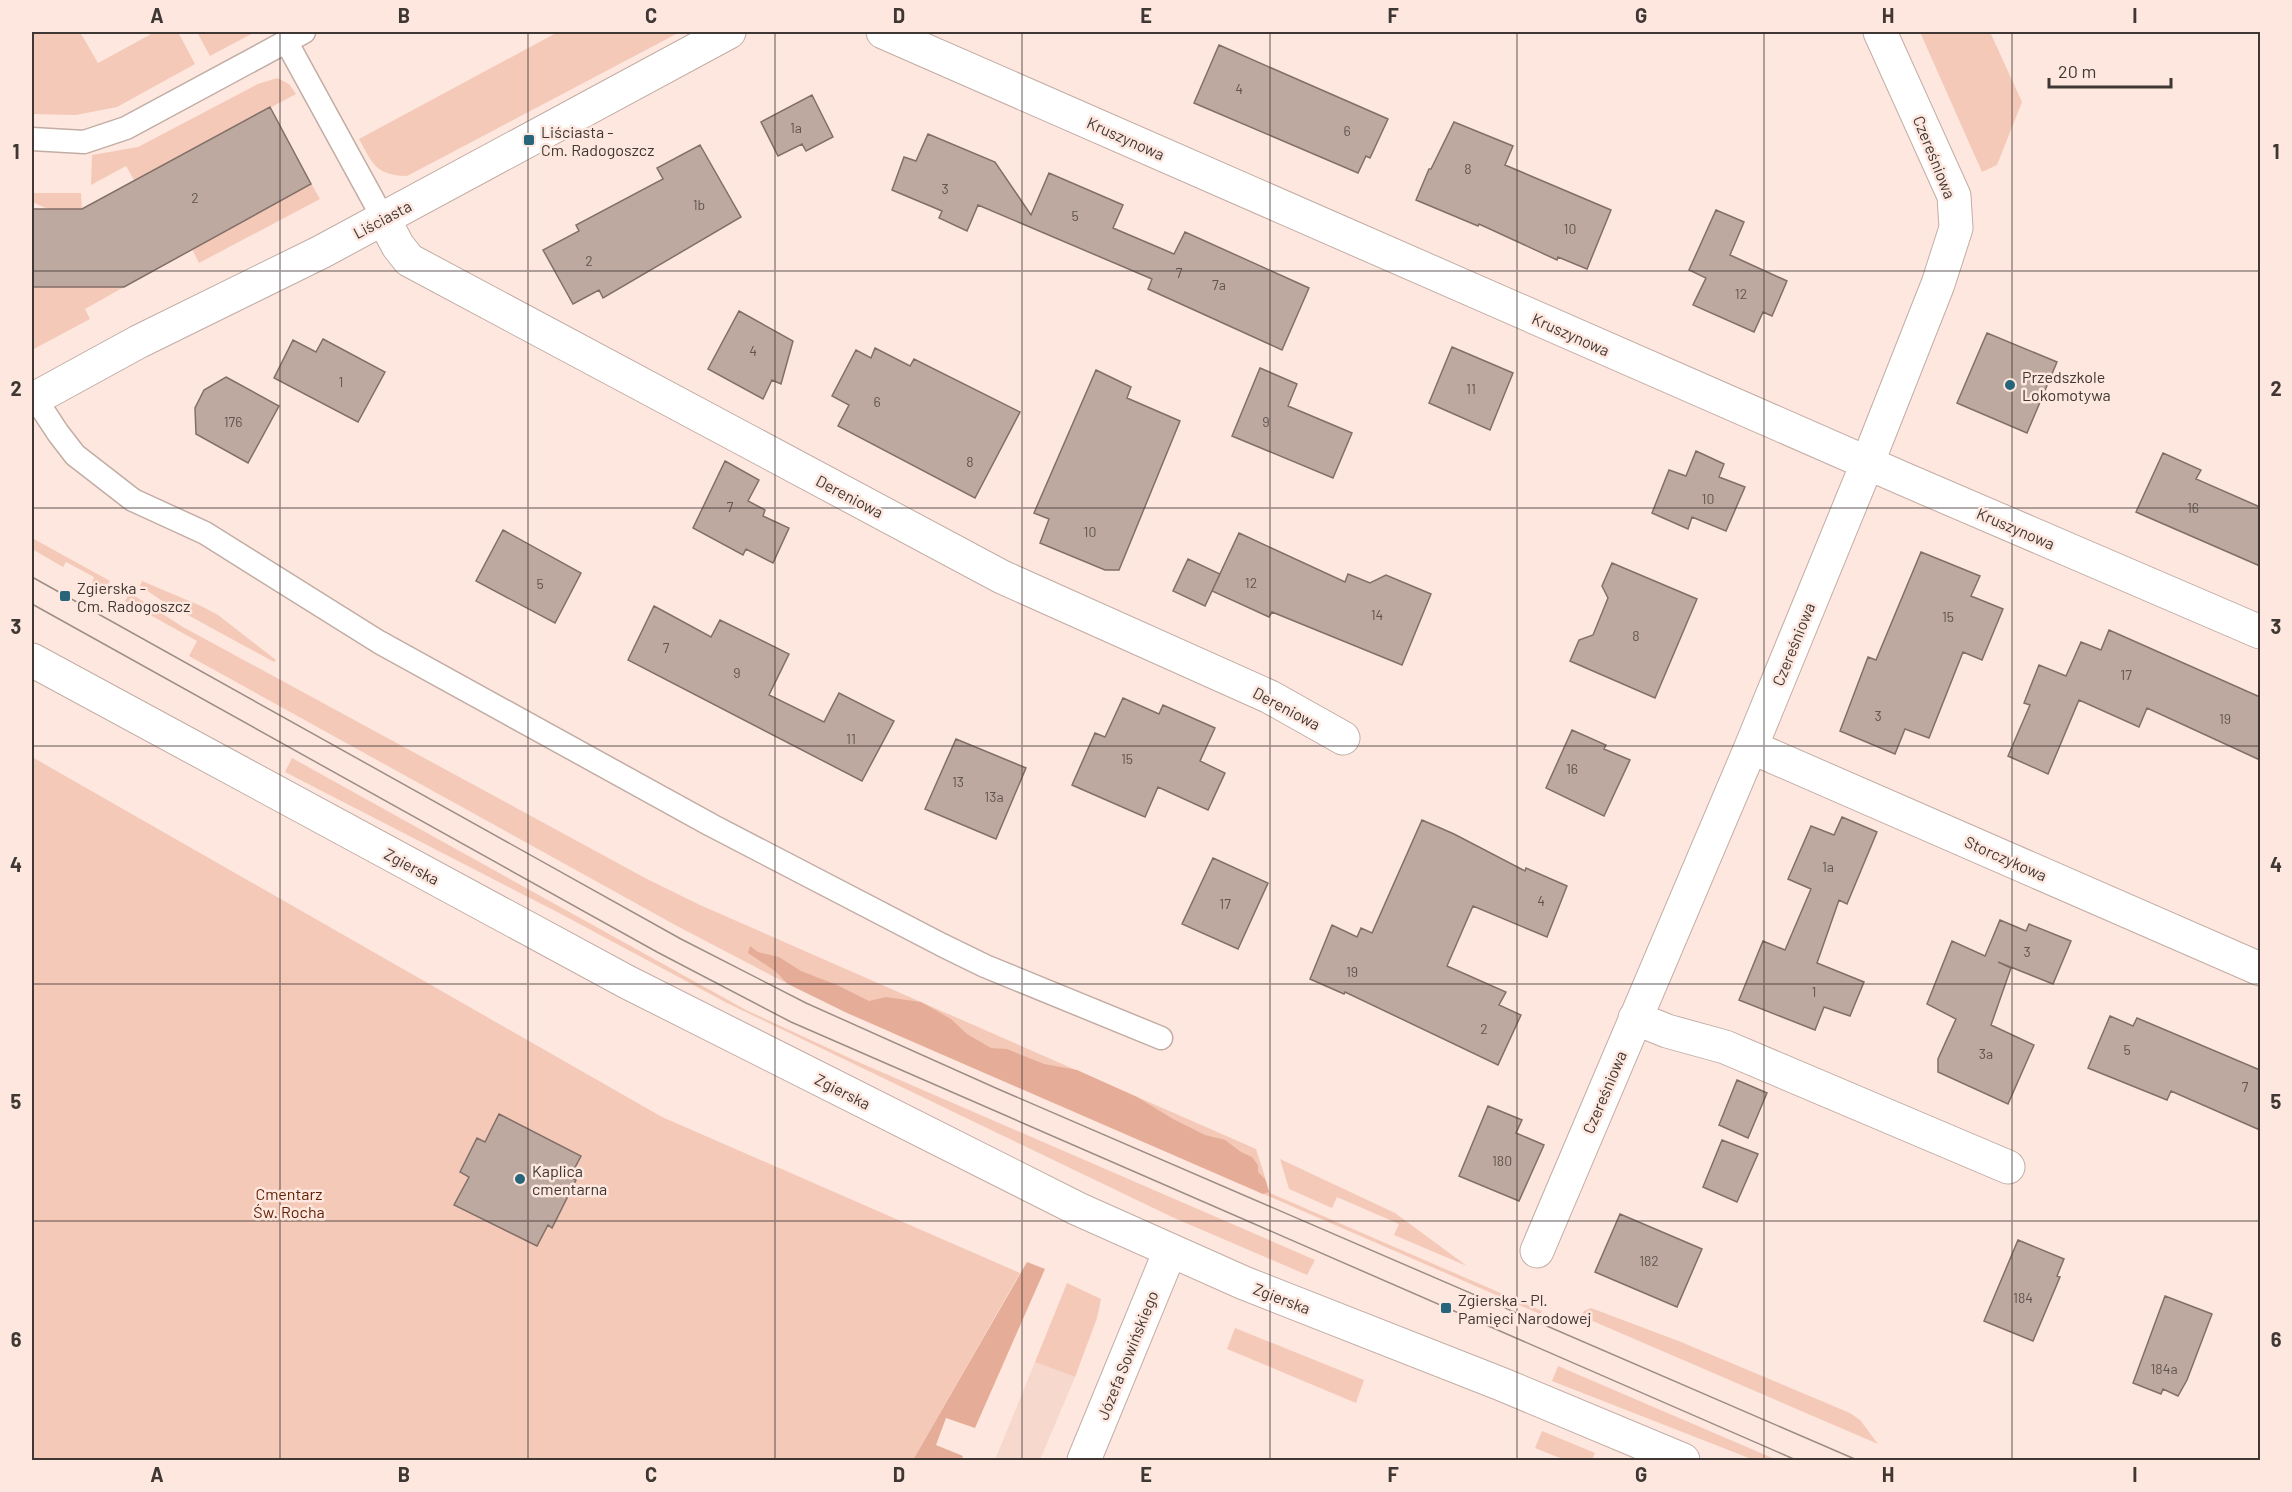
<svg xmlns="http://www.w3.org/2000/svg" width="2292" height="1492" viewBox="0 0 2292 1492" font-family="Barlow,sans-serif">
	<rect width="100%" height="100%" fill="#fde7de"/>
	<path fill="#f6d8cc" d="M 1035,1362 L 1075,1377 L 1040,1460 L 995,1460 Z"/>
	<path fill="#f4c9b8" d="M 32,32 L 80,32 L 98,63 L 155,32 L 178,32 L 195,64 L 117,107 L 76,115 L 32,114 Z
		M 197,32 L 255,32 L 210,56 Z
		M 558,32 L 680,32 L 407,176 C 375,175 373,164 359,139 Z
		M 1920,32 L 1990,32 L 2022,102 L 1997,165 L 1982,172 Z
		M 277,78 L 289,84 L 296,94 L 134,180 L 126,166 L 91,185 L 92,155 L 138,147 L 258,84 Z
		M 311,183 L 320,199 L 199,263 L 192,249 Z
		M 32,193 L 81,193 L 82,209 L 48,209 L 32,202 Z
		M 32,287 L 124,287 L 85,309 L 90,319 L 32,350 Z
		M 32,538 L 101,576 L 110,581 L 105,590 L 92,583 L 94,577 L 66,562 L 63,567 L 32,549 Z
		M 142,581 L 201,606 L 218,615 L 276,660 L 274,662 L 164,602 L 140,586 Z
		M 130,593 L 183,627 L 647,879 L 700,905 L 1256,1149 L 1270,1193 L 1542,1311 L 1540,1314 L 897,1035 L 788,984 L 677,926 L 189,656 L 197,641 L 125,601 Z
		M 32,757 L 662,1117 L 1020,1273 L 913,1460 L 32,1460 Z
		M 292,758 L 746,1010 L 856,1061 L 1315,1260 L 1307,1275 L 1172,1217 L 727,1003 L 561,914 L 285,772 Z
		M 1280,1159 L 1395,1213 L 1467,1266 L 1394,1235 L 1399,1224 L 1337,1197 L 1332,1208 L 1289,1189 Z
		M 1067,1283 L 1101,1299 L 1097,1318 L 1075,1377 L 1035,1362 Z
		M 1591,1308 L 1681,1342 L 1850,1413 L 1860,1420 L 1878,1444 L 1581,1316 L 1584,1311 Z
		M 1235,1328 L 1364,1380 L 1356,1403 L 1227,1349 Z
		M 1558,1366 L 1777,1460 L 1754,1460 L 1552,1381 Z
		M 1542,1431 L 1595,1453 L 1592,1460 L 1565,1460 L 1535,1448 Z"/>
	<path fill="#e5ad98" d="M 750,946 L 758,952 L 779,957 L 801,971 L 837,985 L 869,1001 L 886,997 L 921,1002 L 951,1019 L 967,1034 L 991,1048 L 1007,1049 L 1044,1064 L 1077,1070 L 1137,1097 L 1173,1119 L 1205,1135 L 1225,1140 L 1241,1152 L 1252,1157 L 1258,1165 L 1258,1172 L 1265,1179 L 1269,1192 L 1263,1194 L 847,1013 L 788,984 L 775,971 L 748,953 Z
		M 1027,1262 L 1045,1269 L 975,1428 L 946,1418 L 936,1445 L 963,1456 L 961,1460 L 913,1460 Z"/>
	<path fill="#bea9a1" stroke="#826f68" stroke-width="1.5" d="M 1219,45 L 1388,119 L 1370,158 L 1366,156 L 1358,173 L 1194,103 Z
		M 812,95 L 833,137 L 806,151 L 802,144 L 778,156 L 761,122 Z
		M 270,107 L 311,184 L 124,287 L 32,287 L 32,209 L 82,209 Z
		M 1454,122 L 1513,146 L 1505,165 L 1611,210 L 1587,269 L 1558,257 L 1557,260 L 1479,224 L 1478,226 L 1416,200 L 1429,169 L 1431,169 Z
		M 928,134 L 995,162 L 1031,215 L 1049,173 L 1123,205 L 1113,228 L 1174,254 L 1185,232 L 1309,288 L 1282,350 L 1148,289 L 1152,279 L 978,205 L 967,231 L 939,218 L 942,211 L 892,190 L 904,157 L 916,161 Z
		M 700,145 L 741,217 L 603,298 L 599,290 L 573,304 L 543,250 L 579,231 L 576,225 L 663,179 L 657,168 Z
		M 1716,210 L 1744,222 L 1730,255 L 1787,281 L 1772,316 L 1763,312 L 1754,332 L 1693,305 L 1706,278 L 1689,270 Z
		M 739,311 L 793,341 L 781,384 L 772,380 L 763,399 L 708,369 Z
		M 1987,333 L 2057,362 L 2027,433 L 1957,403 Z
		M 323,339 L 385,372 L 358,422 L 274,378 L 293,340 L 316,352 Z
		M 1452,347 L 1513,373 L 1490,430 L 1429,403 Z
		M 875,348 L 910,366 L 914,359 L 1020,412 L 975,498 L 838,426 L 849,405 L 832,396 L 856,350 L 871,358 Z
		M 1260,368 L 1297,384 L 1288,406 L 1352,433 L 1333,478 L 1232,436 Z
		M 1096,370 L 1131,387 L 1127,398 L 1180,421 L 1119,570 L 1105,570 L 1040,543 L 1049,519 L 1034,513 Z
		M 226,377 L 279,406 L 248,463 L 196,434 L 195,408 L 204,390 Z
		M 1696,451 L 1724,464 L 1719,477 L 1745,487 L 1726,531 L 1692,517 L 1688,529 L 1652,513 L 1669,470 L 1686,476 Z
		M 2163,453 L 2201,470 L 2196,479 L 2260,507 L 2260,566 L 2136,512 Z
		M 725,461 L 759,480 L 748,501 L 765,510 L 763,516 L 789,528 L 773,563 L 746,549 L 743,555 L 693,528 Z
		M 503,530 L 581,573 L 555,623 L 476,581 Z
		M 1239,533 L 1345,582 L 1348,574 L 1370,583 L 1386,575 L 1431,594 L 1402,665 L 1272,612 L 1269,617 L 1212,591 Z
		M 1921,552 L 1980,576 L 1971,596 L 2003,609 L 1982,660 L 1963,652 L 1929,738 L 1905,729 L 1895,754 L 1840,731 L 1868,657 L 1876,660 Z
		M 1188,559 L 1220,574 L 1205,606 L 1173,591 Z
		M 1612,563 L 1697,599 L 1655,698 L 1570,661 L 1579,640 L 1593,635 L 1608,598 L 1602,586 Z
		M 654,606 L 711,637 L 720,620 L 789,654 L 769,695 L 824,722 L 839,693 L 894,721 L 862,781 L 628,660 Z
		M 2109,630 L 2260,697 L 2260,760 L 2147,708 L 2139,727 L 2079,700 L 2048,774 L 2008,756 L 2030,705 L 2024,703 L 2039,665 L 2066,676 L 2081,642 L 2101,650 Z
		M 1123,698 L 1159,714 L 1163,705 L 1215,728 L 1200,761 L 1225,773 L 1208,810 L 1158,787 L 1145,817 L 1072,785 L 1095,733 L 1105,737 Z
		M 1572,730 L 1606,745 L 1604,749 L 1630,760 L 1604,816 L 1546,788 Z
		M 956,739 L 1026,768 L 996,839 L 925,809 Z
		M 1842,817 L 1877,832 L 1847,904 L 1839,900 L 1817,963 L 1864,982 L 1850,1016 L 1824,1007 L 1815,1030 L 1739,1000 L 1763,941 L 1785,950 L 1811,889 L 1788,879 L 1811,826 L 1834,835 Z
		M 1422,820 L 1454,834 L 1525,871 L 1526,868 L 1567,886 L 1547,937 L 1473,906 L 1447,966 L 1506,992 L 1499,1005 L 1521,1015 L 1498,1065 L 1345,992 L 1344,994 L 1310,979 L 1332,925 L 1357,937 L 1361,928 L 1372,933 Z
		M 1213,858 L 1268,883 L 1238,949 L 1182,924 Z
		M 2000,920 L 2026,931 L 2029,924 L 2071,941 L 2053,984 L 1998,962 L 2011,968 L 1991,1025 L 2034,1045 L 2008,1104 L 1938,1072 L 1938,1059 L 1956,1019 L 1927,1004 L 1952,941 L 1985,956 Z
		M 2110,1016 L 2133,1026 L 2137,1018 L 2260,1070 L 2260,1130 L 2171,1091 L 2167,1100 L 2088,1068 Z
		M 1737,1080 L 1767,1093 L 1748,1138 L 1719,1125 Z
		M 1488,1106 L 1522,1120 L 1516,1133 L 1544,1145 L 1519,1201 L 1459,1176 Z
		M 499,1114 L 581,1156 L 570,1177 L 576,1180 L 552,1228 L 548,1225 L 537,1246 L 454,1205 L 469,1177 L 460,1172 L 477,1138 L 485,1142 Z
		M 1722,1140 L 1758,1154 L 1737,1202 L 1703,1187 Z
		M 1620,1214 L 1702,1249 L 1677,1307 L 1595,1272 Z
		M 2018,1240 L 2064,1259 L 2057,1276 L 2060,1277 L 2033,1341 L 1984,1321 Z
		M 2165,1296 L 2212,1314 L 2187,1380 L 2178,1396 L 2163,1389 L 2161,1394 L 2133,1383 Z"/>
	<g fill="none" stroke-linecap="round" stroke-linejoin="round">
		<defs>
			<path id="service" d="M 286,41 L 383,218
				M 32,139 L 84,142 L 126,128 L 304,32
				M 35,398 L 58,433 L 75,455 L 133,500 L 205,533 L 379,642 L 711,825 L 942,945 L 985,966 L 1161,1038"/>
			<path id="minor" d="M 883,32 L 1904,479 L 2260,632
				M 383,218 L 398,246 L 409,260 L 1002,577 L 1270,697 L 1343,738
				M 1751,747 L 2260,969
				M 1635,1018 L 1667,1031 L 1725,1047 L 2008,1167
				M 1537,1251 L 1751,747 L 1867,464 L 1938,284 L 1956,228 L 1954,196 L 1880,32
				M 1084,1460 L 1170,1251"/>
			<path id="tertiary" d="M 32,400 L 138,342 L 321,252 L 729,32"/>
			<path id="secondary" d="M 32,660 L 627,982 L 1078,1209 L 1244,1283 L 1501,1384 L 1683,1460"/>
		</defs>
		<use href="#service" stroke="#c2ada5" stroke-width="25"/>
		<use href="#minor" stroke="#c2ada5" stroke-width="35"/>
		<use href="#tertiary" stroke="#c2ada5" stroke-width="35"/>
		<use href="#secondary" stroke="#c2ada5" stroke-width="35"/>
		<use href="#service" stroke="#fff" stroke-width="22"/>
		<use href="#minor" stroke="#fff" stroke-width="33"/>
		<use href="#tertiary" stroke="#fff" stroke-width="33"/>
		<use href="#secondary" stroke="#fff" stroke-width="33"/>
		<path stroke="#9c8d86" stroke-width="1.5" d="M 32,577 L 681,939 L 806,1003 L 998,1089 L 1857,1460
			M 32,604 L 657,952 L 791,1022 L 1796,1460"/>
	</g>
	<path fill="none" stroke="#3f3733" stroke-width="1.5" stroke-opacity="0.55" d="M 280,32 L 280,1460M 528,32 L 528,1460M 775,32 L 775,1460M 1022,32 L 1022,1460M 1270,32 L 1270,1460M 1517,32 L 1517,1460M 1764,32 L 1764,1460M 2012,32 L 2012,1460M 32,271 L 2260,271M 32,508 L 2260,508M 32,746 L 2260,746M 32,984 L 2260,984M 32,1221 L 2260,1221"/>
	<g fill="#27657b" stroke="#fde7de" stroke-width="2">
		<rect x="523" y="134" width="12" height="12" rx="3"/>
		<circle cx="2010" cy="385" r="6"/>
		<rect x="59" y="590" width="12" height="12" rx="3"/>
		<circle cx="520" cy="1179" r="6"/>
		<rect x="1440" y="1302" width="12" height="12" rx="3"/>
	</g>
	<g text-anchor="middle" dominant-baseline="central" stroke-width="5" stroke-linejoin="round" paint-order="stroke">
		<g font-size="14" fill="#5f544e">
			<text x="1239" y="88">4</text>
			<text x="796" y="127">1a</text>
			<text x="1347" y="130">6</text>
			<text x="1468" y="168">8</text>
			<text x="945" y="188">3</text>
			<text x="195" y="197">2</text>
			<text x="699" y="204">1b</text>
			<text x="1075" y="215">5</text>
			<text x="1570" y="228">10</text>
			<text x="589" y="260">2</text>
			<text x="1179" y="272">7</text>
			<text x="1219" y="284">7a</text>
			<text x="1741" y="293">12</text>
			<text x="753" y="350">4</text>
			<text x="341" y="381">1</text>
			<text x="1471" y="388">11</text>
			<text x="877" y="401">6</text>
			<text x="233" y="421">176</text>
			<text x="1266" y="421">9</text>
			<text x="970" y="461">8</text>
			<text x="1708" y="498">10</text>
			<text x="730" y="506">7</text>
			<text x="2193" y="507">16</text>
			<text x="1090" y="531">10</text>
			<text x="1251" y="582">12</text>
			<text x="540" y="583">5</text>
			<text x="1377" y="614">14</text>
			<text x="1948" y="616">15</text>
			<text x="1636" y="635">8</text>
			<text x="666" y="647">7</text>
			<text x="737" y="672">9</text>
			<text x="2126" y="674">17</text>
			<text x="1878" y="715">3</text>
			<text x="2225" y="718">19</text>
			<text x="851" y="738">11</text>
			<text x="1127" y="758">15</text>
			<text x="1572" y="768">16</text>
			<text x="958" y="781">13</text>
			<text x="994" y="796">13a</text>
			<text x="1828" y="866">1a</text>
			<text x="1541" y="900">4</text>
			<text x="1225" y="903">17</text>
			<text x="2027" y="951">3</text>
			<text x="1352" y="971">19</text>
			<text x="1814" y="991">1</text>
			<text x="1484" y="1028">2</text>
			<text x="2127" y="1049">5</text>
			<text x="1986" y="1053">3a</text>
			<text x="2245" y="1086">7</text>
			<text x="1502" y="1160">180</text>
			<text x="1649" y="1260">182</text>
			<text x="2023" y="1297">184</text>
			<text x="2164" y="1368">184a</text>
		</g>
		<g font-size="16" fill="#3f3733" stroke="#fde7de" text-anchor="start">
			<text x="541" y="131">Liściasta -<tspan x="541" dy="18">Cm. Radogoszcz</tspan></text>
			<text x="2022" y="376">Przedszkole<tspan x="2022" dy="18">Lokomotywa</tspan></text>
			<text x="77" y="587">Zgierska -<tspan x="77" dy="18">Cm. Radogoszcz</tspan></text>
			<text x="532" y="1170">Kaplica<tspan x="532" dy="18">cmentarna</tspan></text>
			<text x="1458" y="1299">Zgierska - Pl.<tspan x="1458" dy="18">Pamięci Narodowej</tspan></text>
		</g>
		<g font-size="16" fill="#3f3733" stroke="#fde7de">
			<text transform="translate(1126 138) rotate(24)">Kruszynowa</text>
			<text transform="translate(1935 157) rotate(68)">Czereśniowa</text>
			<text transform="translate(382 219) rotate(-28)">Liściasta</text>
			<text transform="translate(1571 334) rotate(24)">Kruszynowa</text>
			<text transform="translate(850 496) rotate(28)">Dereniowa</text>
			<text transform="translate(2016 528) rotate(23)">Kruszynowa</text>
			<text transform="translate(1793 644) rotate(-68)">Czereśniowa</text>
			<text transform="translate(1287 708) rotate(28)">Dereniowa</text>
			<text transform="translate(2006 858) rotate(24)">Storczykowa</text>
			<text transform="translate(412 866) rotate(28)">Zgierska</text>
			<text transform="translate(843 1091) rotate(27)">Zgierska</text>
			<text transform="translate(1604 1092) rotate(-67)">Czereśniowa</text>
			<text transform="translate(1282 1298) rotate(21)">Zgierska</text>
			<text transform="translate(1127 1355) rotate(-68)">Józefa Sowińskiego</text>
		</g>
		<g font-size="16" fill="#5f1d00" stroke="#fde7de">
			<text x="289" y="1193">Cmentarz<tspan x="289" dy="18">Św. Rocha</tspan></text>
		</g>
	</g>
	<rect width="2292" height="1492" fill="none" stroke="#fde7de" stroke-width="66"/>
	<path d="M2049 78v9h122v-9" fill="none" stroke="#3f3733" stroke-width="3"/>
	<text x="2058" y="78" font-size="18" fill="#3f3733" stroke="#fde7de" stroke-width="4.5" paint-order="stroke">20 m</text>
	<rect x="33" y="33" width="2226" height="1426" fill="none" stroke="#3f3733" stroke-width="2"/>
	<g font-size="20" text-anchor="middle" font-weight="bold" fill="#3f3733">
		<text x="157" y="23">A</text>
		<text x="404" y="23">B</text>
		<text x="651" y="23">C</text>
		<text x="899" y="23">D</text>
		<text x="1146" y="23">E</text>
		<text x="1393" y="23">F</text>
		<text x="1641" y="23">G</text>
		<text x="1888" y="23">H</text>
		<text x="2135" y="23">I</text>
		<text x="16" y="159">1</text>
		<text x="2276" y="159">1</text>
		<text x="16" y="396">2</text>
		<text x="2276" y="396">2</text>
		<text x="16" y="634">3</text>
		<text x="2276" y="634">3</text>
		<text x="16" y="872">4</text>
		<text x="2276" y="872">4</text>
		<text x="16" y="1109">5</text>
		<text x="2276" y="1109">5</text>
		<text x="16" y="1347">6</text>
		<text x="2276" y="1347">6</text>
		<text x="157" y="1482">A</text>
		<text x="404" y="1482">B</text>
		<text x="651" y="1482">C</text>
		<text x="899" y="1482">D</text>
		<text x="1146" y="1482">E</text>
		<text x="1393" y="1482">F</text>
		<text x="1641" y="1482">G</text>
		<text x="1888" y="1482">H</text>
		<text x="2135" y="1482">I</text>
	</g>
</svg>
